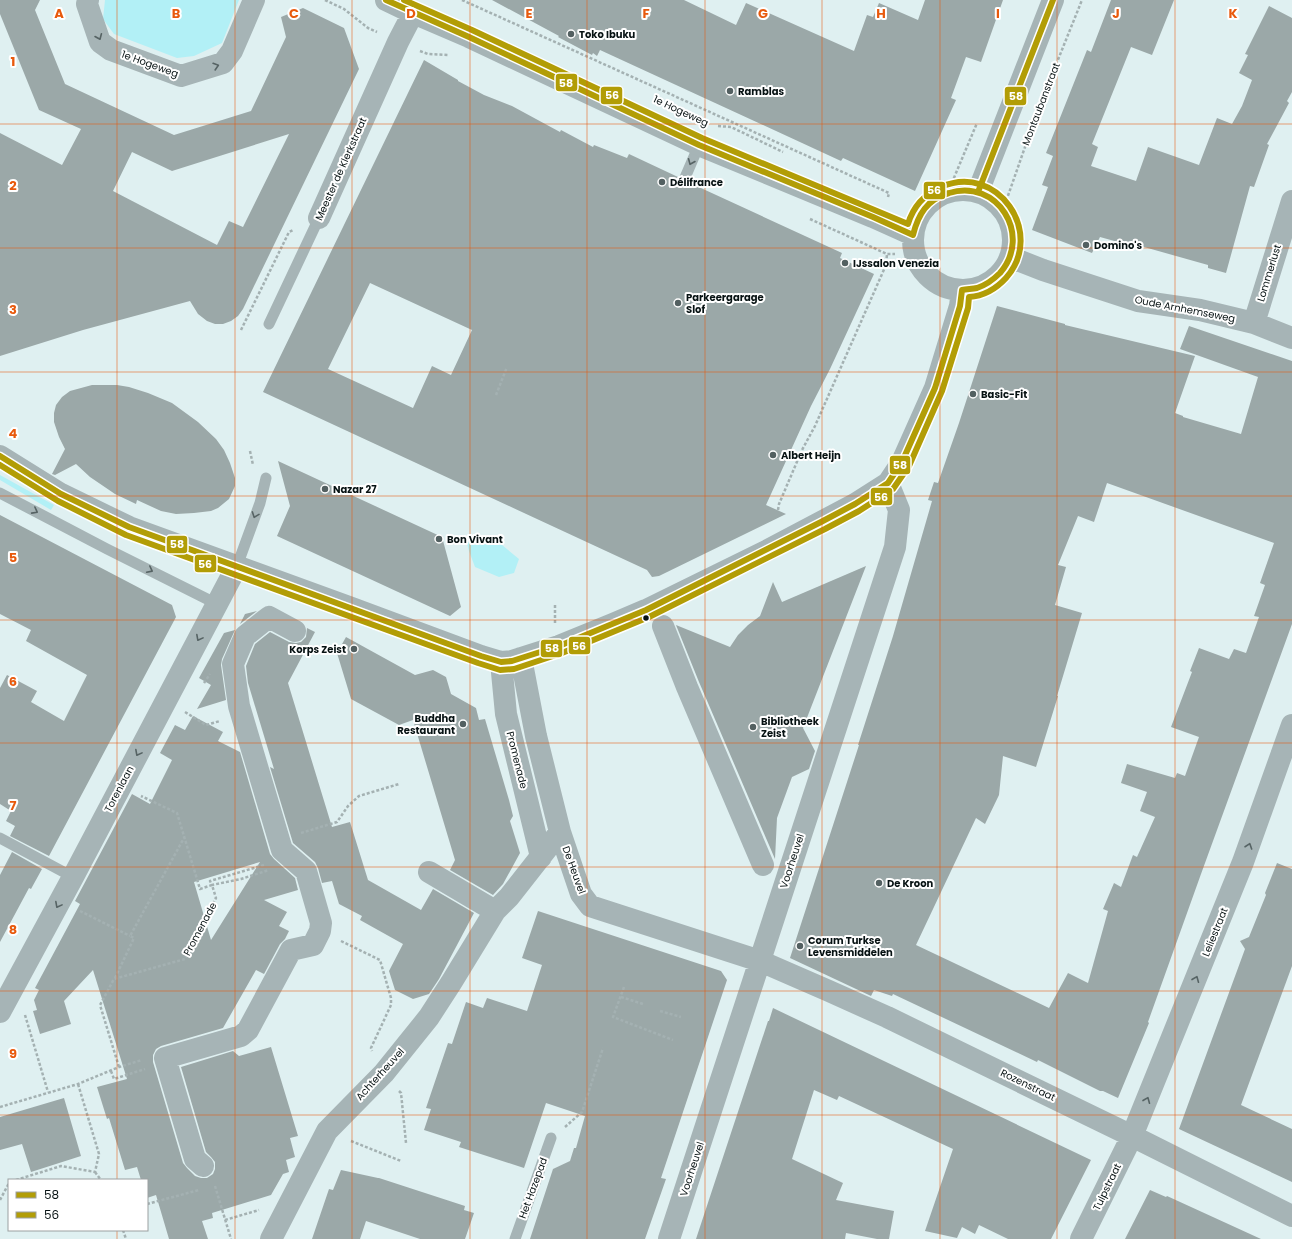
<svg xmlns="http://www.w3.org/2000/svg" width="1292" height="1239" viewBox="0 0 1292 1239" font-family="Poppins,sans-serif">
	<rect width="100%" height="100%" fill="#dff0f1"/>
	<path fill="#b2f0f6" d="M 105,0 L 239,0 L 222,43 L 194,56 L 177,58 L 114,34 L 103,19 Z
		M 0,475 L 54,505 L 51,510 L 0,480 Z
		M 478,537 L 502,545 L 519,559 L 514,573 L 499,577 L 475,567 L 469,551 L 467,543 Z"/>
	<path fill="#9ba8a8" fill-rule="evenodd" d="M 0,0 L 40,0 L 35,10 L 65,84 L 174,135 L 251,111 L 286,37 L 281,17 L 303,8 L 344,28 L 359,69 L 243,309 L 238,316 L 231,321 L 223,324 L 215,324 L 207,321 L 198,314 L 190,301 L 83,330 L 0,356 L 0,133 L 62,165 L 81,129 L 39,110 L 0,14 ZM 289,134 L 243,227 L 229,221 L 217,245 L 113,191 L 132,152 L 172,171 Z
		M 492,0 L 684,0 L 736,25 L 746,3 L 854,51 L 867,15 L 873,17 L 879,3 L 918,20 L 925,0 L 1003,0 L 981,62 L 966,57 L 951,98 L 956,100 L 915,191 L 843,158 L 841,161 L 600,50 L 597,56 L 593,53 L 592,55 L 558,37 L 559,36 Z
		M 1111,0 L 1174,0 L 1152,55 L 1131,47 L 1092,144 L 1098,147 L 1091,166 L 1136,181 L 1148,147 L 1199,165 L 1217,118 L 1232,124 L 1242,106 L 1252,80 L 1239,73 L 1248,55 L 1245,54 L 1269,6 L 1292,18 L 1292,92 L 1287,101 L 1289,103 L 1267,144 L 1269,145 L 1254,187 L 1250,186 L 1226,273 L 1208,268 L 1208,265 L 1137,245 L 1136,247 L 1100,237 L 1092,253 L 1032,230 L 1048,187 L 1042,185 L 1053,156 L 1046,153 L 1087,50 L 1091,52 Z
		M 424,60 L 458,80 L 458,81 L 484,95 L 512,106 L 560,132 L 561,130 L 593,147 L 594,145 L 627,158 L 629,154 L 678,177 L 677,181 L 681,186 L 685,187 L 690,183 L 842,253 L 840,258 L 874,274 L 830,369 L 811,406 L 766,505 L 786,514 L 659,576 L 652,577 L 647,570 L 263,392 ZM 370,283 L 472,330 L 451,375 L 432,366 L 413,408 L 328,369 Z
		M 997,306 L 1065,324 L 1065,325 L 1195,356 L 1175,413 L 1183,416 L 1183,417 L 1241,434 L 1258,377 L 1180,349 L 1189,326 L 1292,361 L 1292,624 L 1201,874 L 1148,1022 L 1149,1023 L 1118,1098 L 1103,1091 L 1100,1091 L 1038,1060 L 1037,1062 L 893,994 L 892,996 L 874,990 L 871,996 L 790,958 L 859,745 L 858,745 L 893,636 L 932,501 L 928,500 L 934,482 L 938,483 L 959,423 ZM 1107,483 L 1274,543 L 1260,583 L 1265,585 L 1254,616 L 1259,617 L 1246,653 L 1234,649 L 1229,659 L 1199,648 L 1190,671 L 1192,672 L 1171,727 L 1199,737 L 1185,776 L 1177,773 L 1175,778 L 1127,764 L 1121,783 L 1147,792 L 1140,811 L 1155,817 L 1137,857 L 1133,855 L 1121,887 L 1114,883 L 1103,909 L 1108,911 L 1088,983 L 1068,973 L 1049,1008 L 916,945 L 976,818 L 985,824 L 999,795 L 1003,756 L 1036,767 L 1058,696 L 1057,696 L 1082,613 L 1055,605 L 1066,567 L 1058,565 L 1078,516 L 1094,522 Z
		M 92,385 L 117,385 L 129,387 L 148,393 L 172,403 L 198,422 L 216,439 L 224,450 L 230,463 L 235,478 L 235,486 L 229,499 L 218,508 L 211,511 L 194,513 L 176,514 L 161,511 L 137,500 L 136,504 L 115,494 L 90,477 L 76,464 L 55,475 L 52,474 L 65,449 L 59,437 L 54,422 L 54,413 L 56,405 L 62,397 L 70,391 Z
		M 278,461 L 442,537 L 461,607 L 450,616 L 277,536 L 290,506 Z
		M 0,515 L 172,605 L 176,617 L 49,856 L 10,836 L 15,826 L 6,821 L 11,811 L 0,804 L 0,688 L 7,675 L 37,691 L 31,702 L 64,721 L 87,675 L 26,641 L 31,630 L 0,614 Z
		M 866,566 L 803,728 L 815,751 L 809,769 L 792,777 L 777,818 L 775,859 L 699,682 L 676,625 L 730,647 L 738,635 L 748,625 L 760,616 L 773,582 L 782,602 Z
		M 257,611 L 240,624 L 245,614 Z
		M 307,628 L 315,632 L 288,683 L 332,827 L 350,822 L 368,880 L 421,910 L 433,889 L 474,913 L 439,979 L 429,994 L 413,999 L 395,990 L 389,971 L 403,944 L 360,920 L 362,916 L 339,904 L 332,881 L 322,883 L 318,868 L 315,862 L 293,843 L 270,767 L 274,769 L 248,683 L 246,666 L 255,644 L 270,632 L 289,642 L 296,643 L 301,642 L 306,637 Z
		M 235,630 L 222,659 L 221,665 L 226,700 L 197,709 L 211,685 L 199,678 L 224,633 Z
		M 346,637 L 415,675 L 433,670 L 446,677 L 451,694 L 476,708 L 479,720 L 485,719 L 509,800 L 513,816 L 510,821 L 520,853 L 503,884 L 493,895 L 450,870 L 455,860 L 413,720 L 399,725 L 351,699 L 337,653 Z
		M 193,716 L 223,732 L 218,741 L 240,752 L 270,854 L 274,859 L 295,878 L 298,890 L 264,900 L 287,912 L 279,926 L 289,931 L 285,939 L 280,944 L 264,974 L 256,970 L 223,1028 L 161,1046 L 156,1049 L 153,1055 L 153,1062 L 183,1163 L 187,1168 L 195,1176 L 201,1178 L 207,1178 L 213,1174 L 215,1169 L 215,1162 L 211,1157 L 206,1152 L 181,1067 L 233,1051 L 239,1056 L 271,1047 L 298,1136 L 290,1138 L 295,1157 L 286,1160 L 289,1172 L 283,1174 L 271,1195 L 212,1213 L 213,1218 L 202,1221 L 208,1239 L 169,1239 L 156,1195 L 147,1198 L 147,1180 L 141,1180 L 137,1167 L 125,1170 L 109,1118 L 107,1119 L 97,1087 L 127,1079 L 93,970 L 64,1001 L 71,1024 L 40,1034 L 33,1011 L 37,1010 L 34,1000 L 39,990 L 35,988 L 80,904 L 75,901 L 132,794 L 150,804 L 172,760 L 160,753 L 175,725 L 185,730 ZM 260,862 L 243,889 L 211,940 L 194,882 Z
		M 12,852 L 42,869 L 31,889 L 29,888 L 0,942 L 0,875 Z
		M 1277,863 L 1292,869 L 1292,966 L 1241,1105 L 1292,1129 L 1292,1182 L 1179,1129 L 1245,949 L 1240,941 L 1249,937 L 1266,895 L 1265,893 Z
		M 538,911 L 721,971 L 727,980 L 661,1178 L 666,1179 L 645,1239 L 530,1239 L 553,1169 L 570,1161 L 574,1148 L 576,1148 L 585,1116 L 546,1103 L 524,1168 L 459,1147 L 461,1142 L 424,1130 L 431,1109 L 426,1108 L 448,1043 L 452,1044 L 466,1002 L 483,1008 L 487,998 L 527,1011 L 542,965 L 522,958 Z
		M 773,1008 L 1091,1160 L 1051,1239 L 1008,1239 L 979,1225 L 975,1234 L 962,1227 L 957,1238 L 925,1231 L 953,1149 L 839,1096 L 837,1100 L 814,1090 L 792,1159 L 843,1183 L 836,1200 L 894,1211 L 889,1239 L 877,1239 L 846,1233 L 845,1239 L 696,1239 L 768,1021 L 769,1021 Z
		M 64,1098 L 81,1156 L 31,1172 L 22,1144 L 0,1150 L 0,1117 Z
		M 341,1170 L 378,1178 L 379,1178 L 465,1206 L 464,1210 L 474,1213 L 465,1239 L 420,1239 L 366,1221 L 360,1239 L 312,1239 L 329,1189 L 333,1190 Z
		M 1150,1190 L 1166,1197 L 1167,1196 L 1261,1239 L 1125,1239 Z"/>
	<g fill="none" stroke-linecap="round" stroke-linejoin="round">
		<path stroke="#a4b1b2" stroke-width="2.5" stroke-dasharray="3 2" stroke-linecap="butt" d="M 325,0 L 344,9 L 368,28 L 377,32
			M 462,0 L 889,193 L 888,197
			M 420,51 L 428,54 L 449,55
			M 718,126 L 731,127 L 783,152
			M 948,192 L 977,123
			M 1003,210 L 1039,107 L 1082,0
			M 810,219 L 887,254 L 895,254
			M 241,330 L 289,232 L 293,230
			M 496,395 L 507,367
			M 250,451 L 253,465
			M 778,510 L 779,504 L 802,450 L 815,426 L 886,265 L 887,254
			M 555,623 L 555,605
			M 204,683 L 210,674
			M 185,712 L 206,725 L 220,721
			M 301,833 L 337,822 L 348,806 L 359,796 L 399,784
			M 264,865 L 210,881 L 212,885 L 241,879 L 269,870
			M 80,911 L 130,936
			M 341,941 L 380,960 L 391,998 L 391,1005 L 371,1048 L 372,1051
			M 115,978 L 134,938 L 130,936 L 184,838
			M 624,987 L 613,1017 L 673,1040
			M 621,997 L 643,1004
			M 660,1011 L 681,1017
			M 25,1015 L 48,1092
			M 119,1067 L 100,1005 L 114,979 L 185,959 L 216,898 L 212,885 L 200,889 L 177,813 L 141,796
			M 111,1071 L 114,1079 L 145,1069
			M 399,1091 L 401,1093 L 406,1143
			M 0,1107 L 78,1084 L 119,1067 L 142,1060
			M 565,1127 L 582,1112 L 603,1048
			M 351,1141 L 401,1161
			M 95,1172 L 101,1180
			M 16,1180 L 61,1166 L 95,1172 L 99,1154 L 78,1084
			M 215,1186 L 231,1239
			M 0,1200 L 9,1183
			M 147,1204 L 199,1190
			M 225,1220 L 259,1210
			M 123,1230 L 126,1239"/>
		<path stroke="#a6b4b6" stroke-width="11" d="M 684,180 L 699,145
			M 269,324 L 319,218
			M 0,493 L 107,549 L 217,604
			M 237,566 L 260,503 L 266,478
			M 0,838 L 73,877
			M 515,1239 L 551,1138"/>
		<path stroke="#a6b4b6" stroke-width="22" d="M 88,0 L 87,4 L 100,42 L 111,50 L 181,76 L 223,63 L 232,51 L 254,0
			M 386,0 L 413,13 L 469,37 L 699,145 L 873,217 L 913,235
			M913 240a50 50 0 1 1 100 0a50 50 0 1 1-100 0Z
			M 978,192 L 1053,0
			M 319,218 L 398,42 L 413,13
			M 1010,257 L 1043,270 L 1138,301 L 1200,310 L 1254,323 L 1292,338
			M 1254,323 L 1292,201
			M 0,456 L 61,494 L 129,527 L 352,608 L 481,656 L 501,662 L 512,661 L 559,646 L 613,624 L 646,610 L 768,550 L 855,504 L 888,483 L 902,462 L 935,388 L 960,306 L 962,290
			M 663,626 L 687,687 L 763,865
			M 521,658 L 536,736 L 560,832 L 581,894 L 590,906 L 760,961 L 829,991 L 887,1017 L 1132,1136 L 1292,1216
			M 501,662 L 506,714 L 541,857
			M 429,872 L 495,911
			M 0,1012 L 73,877 L 237,566
			M 203,1166 L 195,1159 L 165,1058 L 241,1036 L 248,1030 L 291,950 L 313,945 L 320,931 L 321,923 L 306,871 L 282,850 L 239,706 L 233,664 L 245,636 L 269,617 L 295,631
			M 271,1239 L 327,1131 L 384,1073 L 429,1017 L 451,983 L 495,911 L 509,897 L 560,832
			M 669,1239 L 895,547 L 899,510 L 888,483
			M 1081,1239 L 1132,1136 L 1243,862 L 1292,725"/>
		<defs>
			<path id="bus-1" d="M 978,192 L 1053,0
				M 0,456 L 61,494 L 129,527 L 481,656 L 501,662 L 512,661 L 559,646 L 646,610 L 821,522 L 855,504 L 888,483 L 902,462 L 935,388 L 960,306 L 962,290 C 967,289 972,289 977,288 C 986,285 994,279 1000,273 C 1033,235 997,178 949,193 C 927,199 918,215 913,235 L 873,217 L 699,145 L 469,37 L 386,0"/>
			<path id="bus-2" d="M 0,465 L 58,501 L 126,535 L 478,663 L 500,670 L 514,669 L 562,653 L 649,617 L 825,529 L 859,511 L 893,489 L 909,466 L 942,391 L 968,308 L 969,297 C 984,296 996,289 1006,278 C 1046,233 997,162 941,187 C 925,194 913,207 908,224 L 702,138 L 472,30 L 404,0"/>
		</defs>
		<use href="#bus-1" stroke="#fff" stroke-width="9"/>
		<use href="#bus-2" stroke="#fff" stroke-width="9"/>
		<use href="#bus-1" stroke="#b29d06" stroke-width="6"/>
		<use href="#bus-2" stroke="#b29d06" stroke-width="6"/>
	</g>
	<defs><path id="oneway-chevron" d="M-2-3.5L2.5 0L-2 3.5" fill="none" stroke-width="1.6" stroke-linecap="round" stroke-linejoin="round"/></defs>
	<g stroke="#566364">
		<use href="#oneway-chevron" transform="translate(99 37) rotate(67)"/>
		<use href="#oneway-chevron" transform="translate(216 66) rotate(-17)"/>
		<use href="#oneway-chevron" transform="translate(691 162) rotate(113)"/>
		<use href="#oneway-chevron" transform="translate(35 511) rotate(28)"/>
		<use href="#oneway-chevron" transform="translate(255 515) rotate(110)"/>
		<use href="#oneway-chevron" transform="translate(150 570) rotate(27)"/>
		<use href="#oneway-chevron" transform="translate(199 638) rotate(118)"/>
		<use href="#oneway-chevron" transform="translate(138 753) rotate(118)"/>
		<use href="#oneway-chevron" transform="translate(1249 846) rotate(-71)"/>
		<use href="#oneway-chevron" transform="translate(58 905) rotate(118)"/>
		<use href="#oneway-chevron" transform="translate(1196 979) rotate(-68)"/>
		<use href="#oneway-chevron" transform="translate(1147 1100) rotate(-68)"/>
	</g>
	<path fill="none" stroke="#e8590c" stroke-width="1" stroke-opacity="0.55" d="M 117,0 L 117,1180M 235,0 L 235,1239M 352,0 L 352,1239M 470,0 L 470,1239M 587,0 L 587,1239M 705,0 L 705,1239M 822,0 L 822,1239M 940,0 L 940,1239M 1057,0 L 1057,1239M 1175,0 L 1175,1239M 0,124 L 1292,124M 0,248 L 1292,248M 0,372 L 1292,372M 0,496 L 1292,496M 0,620 L 1292,620M 0,743 L 1292,743M 0,867 L 1292,867M 0,991 L 1292,991M 0,1115 L 1292,1115M 117,1230 L 117,1239"/>
	<g fill="#536061" stroke="#fff" stroke-width="1.5">
		<circle cx="571" cy="34" r="4"/>
		<circle cx="730" cy="91" r="4"/>
		<circle cx="662" cy="182" r="4"/>
		<circle cx="1086" cy="245" r="4"/>
		<circle cx="845" cy="263" r="4"/>
		<circle cx="678" cy="303" r="4"/>
		<circle cx="973" cy="394" r="4"/>
		<circle cx="773" cy="455" r="4"/>
		<circle cx="325" cy="489" r="4"/>
		<circle cx="439" cy="539" r="4"/>
		<circle cx="354" cy="649" r="4"/>
		<circle cx="463" cy="724" r="4"/>
		<circle cx="753" cy="727" r="4"/>
		<circle cx="879" cy="883" r="4"/>
		<circle cx="800" cy="946" r="4"/>
	</g>
	<circle fill="#071213" stroke="#fff" stroke-width="1.5" cx="646" cy="618" r="3.5"/>
	<g text-anchor="middle" dominant-baseline="central" stroke-width="4" stroke-linejoin="round" paint-order="stroke">
		<g font-size="10" font-weight="bold" fill="#071213" stroke="#fff" text-anchor="start">
			<text x="579" y="34">Toko Ibuku</text>
			<text x="738" y="91">Ramblas</text>
			<text x="670" y="182">Délifrance</text>
			<text x="1094" y="245">Domino's</text>
			<text x="853" y="263">IJssalon Venezia</text>
			<text x="686" y="297">Parkeergarage<tspan x="686" dy="12">Slof</tspan></text>
			<text x="981" y="394">Basic-Fit</text>
			<text x="781" y="455">Albert Heijn</text>
			<text x="333" y="489">Nazar 27</text>
			<text x="447" y="539">Bon Vivant</text>
			<text x="346" y="649" text-anchor="end">Korps Zeist</text>
			<text x="455" y="718" text-anchor="end">Buddha<tspan x="455" dy="12">Restaurant</tspan></text>
			<text x="761" y="721">Bibliotheek<tspan x="761" dy="12">Zeist</tspan></text>
			<text x="887" y="883">De Kroon</text>
			<text x="808" y="940">Corum Turkse<tspan x="808" dy="12">Levensmiddelen</tspan></text>
		</g>
		<g font-size="10" fill="#071213" stroke="#fff">
			<text transform="translate(150 64) rotate(20)">1e Hogeweg</text>
			<text transform="translate(1041 104) rotate(-69)">Montaubanstraat</text>
			<text transform="translate(681 111) rotate(25)">1e Hogeweg</text>
			<text transform="translate(341 169) rotate(-66)">Meester de Klerkstraat</text>
			<text transform="translate(1269 273) rotate(-73)">Lommerlust</text>
			<text transform="translate(1185 309) rotate(11)">Oude Arnhemseweg</text>
			<text transform="translate(517 760) rotate(76)">Promenade</text>
			<text transform="translate(119 789) rotate(-62)">Torenlaan</text>
			<text transform="translate(792 861) rotate(-72)">Voorheuvel</text>
			<text transform="translate(574 870) rotate(70)">De Heuvel</text>
			<text transform="translate(200 929) rotate(-62)">Promenade</text>
			<text transform="translate(1215 932) rotate(-68)">Leliestraat</text>
			<text transform="translate(380 1074) rotate(-48)">Achterheuvel</text>
			<text transform="translate(1028 1085) rotate(26)">Rozenstraat</text>
			<text transform="translate(692 1169) rotate(-72)">Voorheuvel</text>
			<text transform="translate(1107 1187) rotate(-64)">Tulpstraat</text>
			<text transform="translate(533 1188) rotate(-70)">Het Hazepad</text>
		</g>
	</g>
	<g font-size="13" text-anchor="middle" font-weight="bold" fill="#e8590c" stroke="#fff" stroke-width="4" stroke-linejoin="round" paint-order="stroke">
		<text x="59" y="18">A</text>
		<text x="176" y="18">B</text>
		<text x="294" y="18">C</text>
		<text x="411" y="18">D</text>
		<text x="529" y="18">E</text>
		<text x="646" y="18">F</text>
		<text x="763" y="18">G</text>
		<text x="881" y="18">H</text>
		<text x="998" y="18">I</text>
		<text x="1116" y="18">J</text>
		<text x="1233" y="18">K</text>
		<text x="13" y="66">1</text>
		<text x="13" y="190">2</text>
		<text x="13" y="314">3</text>
		<text x="13" y="438">4</text>
		<text x="13" y="562">5</text>
		<text x="13" y="686">6</text>
		<text x="13" y="810">7</text>
		<text x="13" y="934">8</text>
		<text x="13" y="1058">9</text>
	</g>
	<g stroke="#fff" stroke-width="1.5">
		<rect x="555" y="73" width="23" height="19" rx="4" fill="#b29d06"/>
		<rect x="600" y="86" width="23" height="19" rx="4" fill="#b29d06"/>
		<rect x="1004" y="86" width="23" height="20" rx="4" fill="#b29d06"/>
		<rect x="923" y="181" width="23" height="19" rx="4" fill="#b29d06"/>
		<rect x="889" y="455" width="22" height="20" rx="4" fill="#b29d06"/>
		<rect x="870" y="487" width="23" height="19" rx="4" fill="#b29d06"/>
		<rect x="166" y="535" width="22" height="19" rx="4" fill="#b29d06"/>
		<rect x="194" y="554" width="23" height="19" rx="4" fill="#b29d06"/>
		<rect x="568" y="636" width="23" height="19" rx="4" fill="#b29d06"/>
		<rect x="540" y="639" width="23" height="19" rx="4" fill="#b29d06"/>
	</g>
	<g font-size="11" text-anchor="middle" font-weight="bold" fill="#fff">
		<text x="566" y="87">58</text>
		<text x="612" y="99">56</text>
		<text x="1016" y="100">58</text>
		<text x="934" y="194">56</text>
		<text x="900" y="469">58</text>
		<text x="881" y="501">56</text>
		<text x="177" y="548">58</text>
		<text x="205" y="568">56</text>
		<text x="579" y="650">56</text>
		<text x="552" y="652">58</text>
	</g>
	<rect x="8" y="1179" width="140" height="52" fill="#ffffff" stroke="#9ca0a1"/>
	<rect x="16" y="1192" width="20" height="6" fill="#b29d06" stroke="#9ca0a1"/>
	<text x="44" y="1199" font-size="12" fill="#071213">58</text>
	<rect x="16" y="1212" width="20" height="6" fill="#b29d06" stroke="#9ca0a1"/>
	<text x="44" y="1219" font-size="12" fill="#071213">56</text>
</svg>
